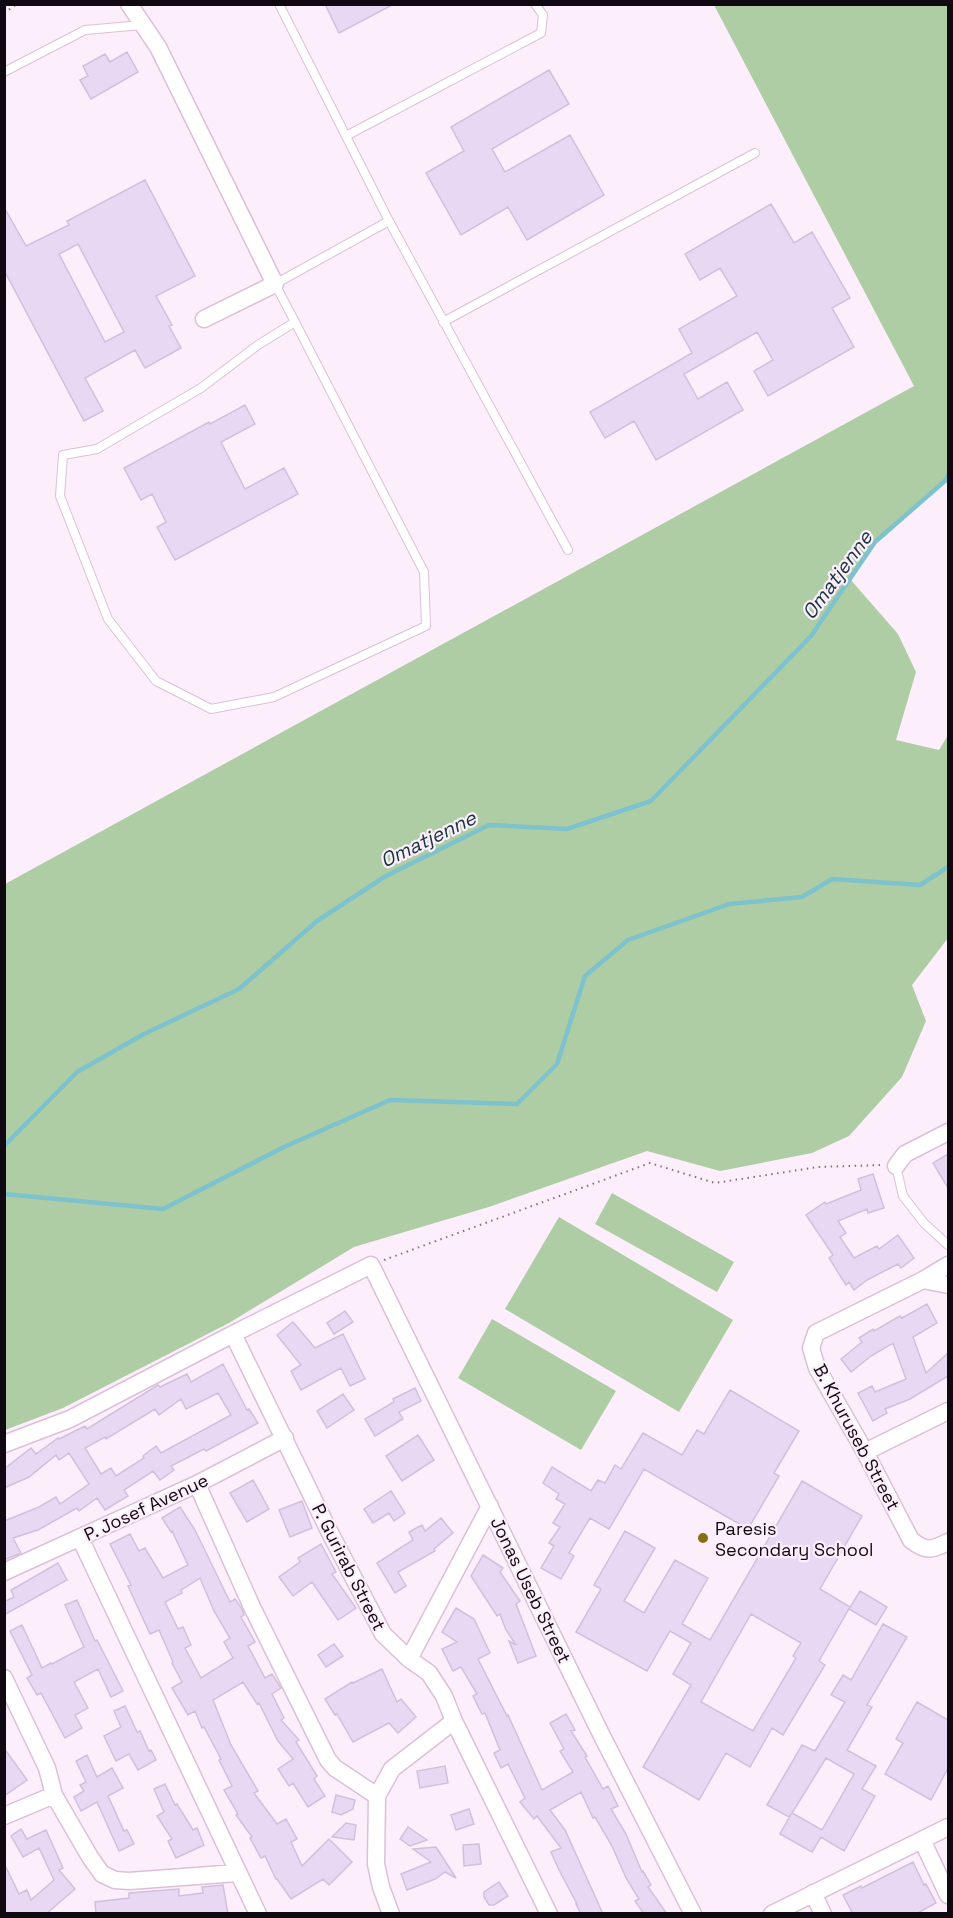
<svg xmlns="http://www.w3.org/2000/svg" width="953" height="1918" viewBox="0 0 953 1918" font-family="'Space Grotesk',sans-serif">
	<rect width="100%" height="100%" fill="#fdeefc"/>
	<path fill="#aecda4" d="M 714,5 L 948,5 L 948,475 L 946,480 L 875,542 L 850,579 L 898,634 L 916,672 L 896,740 L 939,750 L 948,735 L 948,938 L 912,985 L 926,1021 L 902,1077 L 849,1136 L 812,1153 L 720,1171 L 647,1151 L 492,1206 L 354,1247 L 229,1323 L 63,1408 L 5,1430 L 5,884 L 914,386 Z
		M 612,1193 L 734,1262 L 717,1292 L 595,1224 Z
		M 559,1217 L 733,1320 L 679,1412 L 505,1309 Z
		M 492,1319 L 616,1391 L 581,1450 L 458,1378 Z"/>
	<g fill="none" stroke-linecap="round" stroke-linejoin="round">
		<path stroke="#7dc2cc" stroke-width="4.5" d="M 4,1146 L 77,1072 L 144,1034 L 239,989 L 317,921 L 386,876 L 489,825 L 567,829 L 651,801 L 811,636 L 875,542 L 946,480 L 948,475
			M 4,1194 L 163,1209 L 284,1147 L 390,1100 L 517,1104 L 557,1064 L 585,976 L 628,940 L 729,904 L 802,897 L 832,879 L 920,885 L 948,867"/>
	</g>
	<path fill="#e9d8f4" stroke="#d1c0dc" stroke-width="1.5" fill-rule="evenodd" d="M 325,4 L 394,4 L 339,33 Z
		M 127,52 L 138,72 L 91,99 L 80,80 L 88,76 L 83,66 L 105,54 L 110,62 Z
		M 549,70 L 569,104 L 492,149 L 505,172 L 570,135 L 604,195 L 527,240 L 508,207 L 461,235 L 426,173 L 464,151 L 451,127 Z
		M 145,180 L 195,276 L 156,296 L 172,325 L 169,326 L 181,348 L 145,368 L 135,350 L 85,378 L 103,411 L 84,421 L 4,270 L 4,207 L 26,246 L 69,225 L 67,221 ZM 78,244 L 124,332 L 105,342 L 59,254 Z
		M 771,204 L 794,243 L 812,232 L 850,298 L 832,308 L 854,347 L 768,396 L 754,371 L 773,360 L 757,332 L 684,374 L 698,399 L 727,382 L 743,410 L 656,460 L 634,421 L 605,438 L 590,412 L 692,353 L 679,329 L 737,296 L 720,268 L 700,280 L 685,254 Z
		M 245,405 L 255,424 L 221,442 L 245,489 L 284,468 L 298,494 L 175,560 L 157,527 L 166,522 L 152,494 L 141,500 L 124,468 L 209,422 L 210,424 Z
		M 948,1154 L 948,1188 L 933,1163 Z
		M 873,1174 L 884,1208 L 868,1213 L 867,1209 L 838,1221 L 846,1233 L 840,1237 L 854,1258 L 877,1246 L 879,1249 L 898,1235 L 914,1258 L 901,1268 L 898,1264 L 867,1280 L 854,1290 L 849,1282 L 846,1285 L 829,1258 L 833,1255 L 806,1215 L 825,1202 L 826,1204 L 861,1190 L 858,1179 Z
		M 927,1304 L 937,1323 L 913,1337 L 926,1373 L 948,1353 L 948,1376 L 910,1399 L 885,1409 L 887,1413 L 873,1421 L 858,1393 L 872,1386 L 875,1392 L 906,1379 L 893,1343 L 871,1356 L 851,1372 L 841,1359 L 862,1342 L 859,1338 L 873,1329 L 874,1331 L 900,1316 L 902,1318 Z
		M 345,1311 L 353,1322 L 334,1334 L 327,1323 Z
		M 293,1322 L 315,1348 L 343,1334 L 365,1379 L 350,1386 L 341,1368 L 301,1390 L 291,1371 L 301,1365 L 277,1335 Z
		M 223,1364 L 247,1410 L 249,1409 L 258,1423 L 206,1451 L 204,1449 L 171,1466 L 174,1470 L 160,1480 L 153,1471 L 124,1490 L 128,1496 L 105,1510 L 97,1498 L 79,1511 L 77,1508 L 38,1530 L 13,1538 L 21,1553 L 4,1560 L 4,1521 L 39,1507 L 56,1497 L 60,1504 L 89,1484 L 69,1453 L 59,1460 L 56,1455 L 29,1477 L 4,1488 L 4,1469 L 31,1448 L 36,1454 L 58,1438 L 59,1439 L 85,1426 L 87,1429 L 158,1385 L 160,1387 L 187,1374 L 191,1382 ZM 218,1393 L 231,1415 L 161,1453 L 156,1446 L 143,1456 L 144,1458 L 116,1476 L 111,1468 L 101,1474 L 85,1448 L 105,1437 L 106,1439 L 155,1409 L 159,1415 L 181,1399 L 186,1409 Z
		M 415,1388 L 421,1401 L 399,1412 L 403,1419 L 375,1436 L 365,1419 L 394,1402 L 393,1399 Z
		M 730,1390 L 799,1431 L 774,1473 L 779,1476 L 748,1529 L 644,1469 L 609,1529 L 590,1518 L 569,1553 L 574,1556 L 561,1579 L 541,1568 L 554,1546 L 549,1543 L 560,1527 L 553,1523 L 565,1504 L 556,1499 L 559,1494 L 543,1483 L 552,1467 L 591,1491 L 598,1480 L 605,1483 L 615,1465 L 621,1469 L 643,1433 L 682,1455 L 697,1430 L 704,1434 Z
		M 343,1394 L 354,1410 L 327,1428 L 317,1411 Z
		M 418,1435 L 434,1460 L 402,1481 L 386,1456 Z
		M 253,1480 L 269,1509 L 247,1522 L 230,1493 Z
		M 802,1481 L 862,1516 L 820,1589 L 850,1607 L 819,1661 L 825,1665 L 783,1735 L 772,1728 L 750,1767 L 726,1753 L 699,1800 L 643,1767 L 691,1685 L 673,1674 L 691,1643 L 670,1631 L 647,1671 L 576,1632 L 601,1589 L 594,1585 L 625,1531 L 655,1548 L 624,1601 L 644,1613 L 675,1560 L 708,1578 L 682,1624 L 710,1640 ZM 751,1614 L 801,1643 L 793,1656 L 796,1658 L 753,1731 L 701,1702 Z
		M 391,1491 L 405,1513 L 394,1521 L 389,1513 L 373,1523 L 364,1509 Z
		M 302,1501 L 312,1528 L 290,1537 L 279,1510 Z
		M 180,1507 L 195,1530 L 230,1602 L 235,1599 L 242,1609 L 244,1615 L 241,1617 L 255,1642 L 248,1646 L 265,1678 L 272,1674 L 281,1688 L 272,1694 L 284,1718 L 281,1720 L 299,1740 L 296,1742 L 317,1776 L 314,1779 L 325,1796 L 308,1807 L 293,1783 L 289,1786 L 278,1769 L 293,1759 L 278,1741 L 259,1703 L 257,1704 L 243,1682 L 213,1700 L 231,1745 L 258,1791 L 254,1793 L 277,1824 L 286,1819 L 297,1839 L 291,1842 L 302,1866 L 329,1839 L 352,1862 L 329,1885 L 323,1879 L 291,1899 L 277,1879 L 276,1879 L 265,1856 L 261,1858 L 250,1838 L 252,1837 L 236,1815 L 238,1814 L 224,1790 L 232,1786 L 219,1760 L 221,1759 L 204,1727 L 202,1728 L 195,1711 L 188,1715 L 172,1688 L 182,1682 L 172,1663 L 173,1662 L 159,1630 L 150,1634 L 128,1586 L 131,1585 L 110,1544 L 130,1534 L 139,1551 L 145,1548 L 163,1578 L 188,1565 L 172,1531 L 171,1532 L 162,1518 ZM 200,1578 L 214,1611 L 230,1638 L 224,1642 L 233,1658 L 201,1678 L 185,1648 L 191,1645 L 183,1627 L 178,1629 L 165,1602 L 182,1593 L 181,1590 Z
		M 441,1518 L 453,1533 L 434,1549 L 435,1551 L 398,1572 L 406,1586 L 395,1593 L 377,1563 L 413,1540 L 409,1532 L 422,1525 L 425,1531 Z
		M 321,1544 L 336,1572 L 332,1574 L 356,1608 L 338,1620 L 312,1582 L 293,1596 L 279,1577 L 300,1562 L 298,1558 Z
		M 483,1555 L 503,1568 L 500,1572 L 520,1601 L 516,1604 L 536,1656 L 518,1663 L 509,1641 L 516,1645 L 506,1630 L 500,1614 L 497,1616 L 471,1576 Z
		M 58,1563 L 67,1580 L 4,1615 L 4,1602 L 14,1597 L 11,1590 Z
		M 860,1591 L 887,1607 L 876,1625 L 849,1609 Z
		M 77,1600 L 95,1641 L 97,1640 L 123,1691 L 111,1697 L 98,1669 L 74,1682 L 88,1708 L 75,1715 L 82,1728 L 65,1738 L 41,1693 L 37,1695 L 27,1678 L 32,1675 L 10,1631 L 22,1625 L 42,1668 L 51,1663 L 52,1664 L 84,1647 L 65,1605 Z
		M 456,1608 L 474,1619 L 490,1653 L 478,1659 L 507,1716 L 508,1715 L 542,1790 L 573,1772 L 560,1751 L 564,1749 L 550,1723 L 566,1714 L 575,1730 L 571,1731 L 587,1756 L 585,1757 L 603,1789 L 608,1786 L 618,1806 L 611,1809 L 626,1834 L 642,1872 L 643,1871 L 651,1885 L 648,1887 L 667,1914 L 644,1914 L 635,1901 L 639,1899 L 626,1878 L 612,1846 L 595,1817 L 593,1818 L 581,1792 L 550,1810 L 565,1830 L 603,1914 L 581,1914 L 576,1904 L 577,1904 L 558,1868 L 551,1852 L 561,1848 L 537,1816 L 534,1819 L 520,1802 L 525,1798 L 508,1764 L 501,1768 L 494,1753 L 500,1750 L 485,1713 L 482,1714 L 473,1696 L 477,1694 L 461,1667 L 453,1671 L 442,1649 L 457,1642 L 442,1632 Z
		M 883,1624 L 907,1637 L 867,1705 L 872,1707 L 847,1750 L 876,1766 L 862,1789 L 875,1796 L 844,1851 L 821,1837 L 812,1852 L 780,1834 L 791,1814 L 789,1817 L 767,1805 L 802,1745 L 815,1751 L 845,1702 L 831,1695 L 843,1675 L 851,1680 ZM 826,1758 L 854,1774 L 822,1830 L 792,1813 Z
		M 334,1644 L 343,1656 L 326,1667 L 318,1655 Z
		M 382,1669 L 397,1702 L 401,1699 L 416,1717 L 398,1733 L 389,1723 L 353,1742 L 337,1714 L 335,1715 L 325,1699 L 352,1682 L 353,1683 Z
		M 917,1702 L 948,1720 L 948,1768 L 931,1800 L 885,1774 L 903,1743 L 896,1739 Z
		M 125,1706 L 137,1732 L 140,1731 L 149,1751 L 151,1750 L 156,1760 L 138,1770 L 129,1754 L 116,1761 L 104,1736 L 121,1727 L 114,1711 Z
		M 4,1748 L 27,1780 L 4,1796 Z
		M 87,1755 L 97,1777 L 112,1768 L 123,1788 L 108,1796 L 124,1831 L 127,1830 L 134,1844 L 119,1851 L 97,1802 L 81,1811 L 74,1797 L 84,1791 L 80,1785 L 86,1782 L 76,1761 Z
		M 445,1766 L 448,1783 L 420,1788 L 417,1771 Z
		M 165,1784 L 175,1805 L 177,1804 L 193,1830 L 197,1828 L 204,1845 L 176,1858 L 168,1841 L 172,1839 L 157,1816 L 164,1812 L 154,1789 Z
		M 336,1795 L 355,1800 L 353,1809 L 341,1815 L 332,1812 Z
		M 469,1809 L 474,1824 L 456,1830 L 451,1815 Z
		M 346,1823 L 356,1825 L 354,1840 L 332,1837 Z
		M 408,1827 L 427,1840 L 410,1846 L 400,1839 Z
		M 21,1829 L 27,1839 L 46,1830 L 63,1868 L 59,1870 L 75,1889 L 46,1914 L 4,1914 L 4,1863 L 19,1894 L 27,1890 L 31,1900 L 54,1880 L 39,1848 L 23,1857 L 11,1836 Z
		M 479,1844 L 481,1864 L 464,1866 L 463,1845 Z
		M 436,1847 L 456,1878 L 445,1872 L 435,1879 L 407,1890 L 401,1874 L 431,1862 L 413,1849 Z
		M 913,1862 L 924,1885 L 926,1884 L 936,1903 L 916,1914 L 853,1914 L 843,1895 L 861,1886 L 862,1888 Z
		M 499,1882 L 508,1896 L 494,1905 L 489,1905 L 484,1897 L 484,1892 Z
		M 223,1885 L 228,1914 L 96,1914 L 95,1902 L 129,1898 L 129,1893 L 179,1889 L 179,1896 L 203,1893 L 202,1887 Z"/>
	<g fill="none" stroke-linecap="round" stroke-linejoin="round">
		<defs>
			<path id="service" d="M 279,4 L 389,221 L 568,550
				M 4,72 L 85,30 L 142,25
				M 346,136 L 541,33 L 543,15 L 535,4
				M 295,322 L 258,345 L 201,388 L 97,449 L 63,455 L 60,496 L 108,619 L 156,681 L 211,709 L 274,697 L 426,626 L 424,572 L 295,322 L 275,284 L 389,221
				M 443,322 L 755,153
				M 896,1166 L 903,1196 L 924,1223 L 948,1245"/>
			<path id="minor" d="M 129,4 L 158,47 L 275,284 L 204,319
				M 896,1166 L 905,1154 L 948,1132
				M 948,1265 L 923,1280 L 816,1333 L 811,1348 L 817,1368 L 865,1452 L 911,1540 C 926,1552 932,1550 948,1542
				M 923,1280 L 948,1285
				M 233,1334 L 328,1529 L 383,1634 L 409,1659 L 429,1673 L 444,1696 L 454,1721 L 549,1914
				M 4,1444 L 70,1419 L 233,1334 L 371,1265 L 601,1734 L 693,1914
				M 865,1452 L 948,1411
				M 197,1484 L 252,1607 L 328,1760 L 335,1768 L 377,1796
				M 80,1538 L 258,1914
				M 4,1572 L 197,1484 L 285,1438
				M 409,1659 L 490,1506
				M 4,1678 L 47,1768 L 54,1795 L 90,1857 L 102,1874 L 115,1880 L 129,1881 L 237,1873
				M 4,1816 L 54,1795
				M 922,1840 L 948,1895
				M 813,1893 L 823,1914
				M 391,1914 L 381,1887 L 376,1864 L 377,1796 L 392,1769 L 454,1721
				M 772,1914 L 948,1827"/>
		</defs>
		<use href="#service" stroke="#dac1d8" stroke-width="10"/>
		<use href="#minor" stroke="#dac1d8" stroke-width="19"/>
		<path stroke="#7e737d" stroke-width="2" stroke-dasharray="1.5 4.5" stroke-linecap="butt" d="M 4,13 L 17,4
			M 384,1260 L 650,1163 L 715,1183 L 818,1167 L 882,1165"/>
		<use href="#service" stroke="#fff" stroke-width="8"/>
		<use href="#minor" stroke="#fff" stroke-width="16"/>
	</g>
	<circle fill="#876e0e" stroke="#fdeefc" stroke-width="2" cx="703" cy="1538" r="6"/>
	<g text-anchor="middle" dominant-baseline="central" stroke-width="4.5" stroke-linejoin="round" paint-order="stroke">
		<g font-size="18" fill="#110911" stroke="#fdeefc">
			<text transform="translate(857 1437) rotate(62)">B. Khuruseb Street</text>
			<text transform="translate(146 1507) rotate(-25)">P. Josef Avenue</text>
			<text transform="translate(349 1567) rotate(63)">P. Gurirab Street</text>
			<text transform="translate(531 1590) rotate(64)">Jonas Useb Street</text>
		</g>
		<g font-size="18" fill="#110911" stroke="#fdeefc" text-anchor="start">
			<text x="715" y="1528">Paresis<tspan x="715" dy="21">Secondary School</tspan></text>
		</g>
		<g font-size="20" font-style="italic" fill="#14363b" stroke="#fdeefc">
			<text transform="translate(837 575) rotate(-54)">Omatjenne</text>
			<text transform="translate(428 839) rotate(-26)">Omatjenne</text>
		</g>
	</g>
	<rect width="953" height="1918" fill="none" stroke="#110911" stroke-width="12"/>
</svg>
